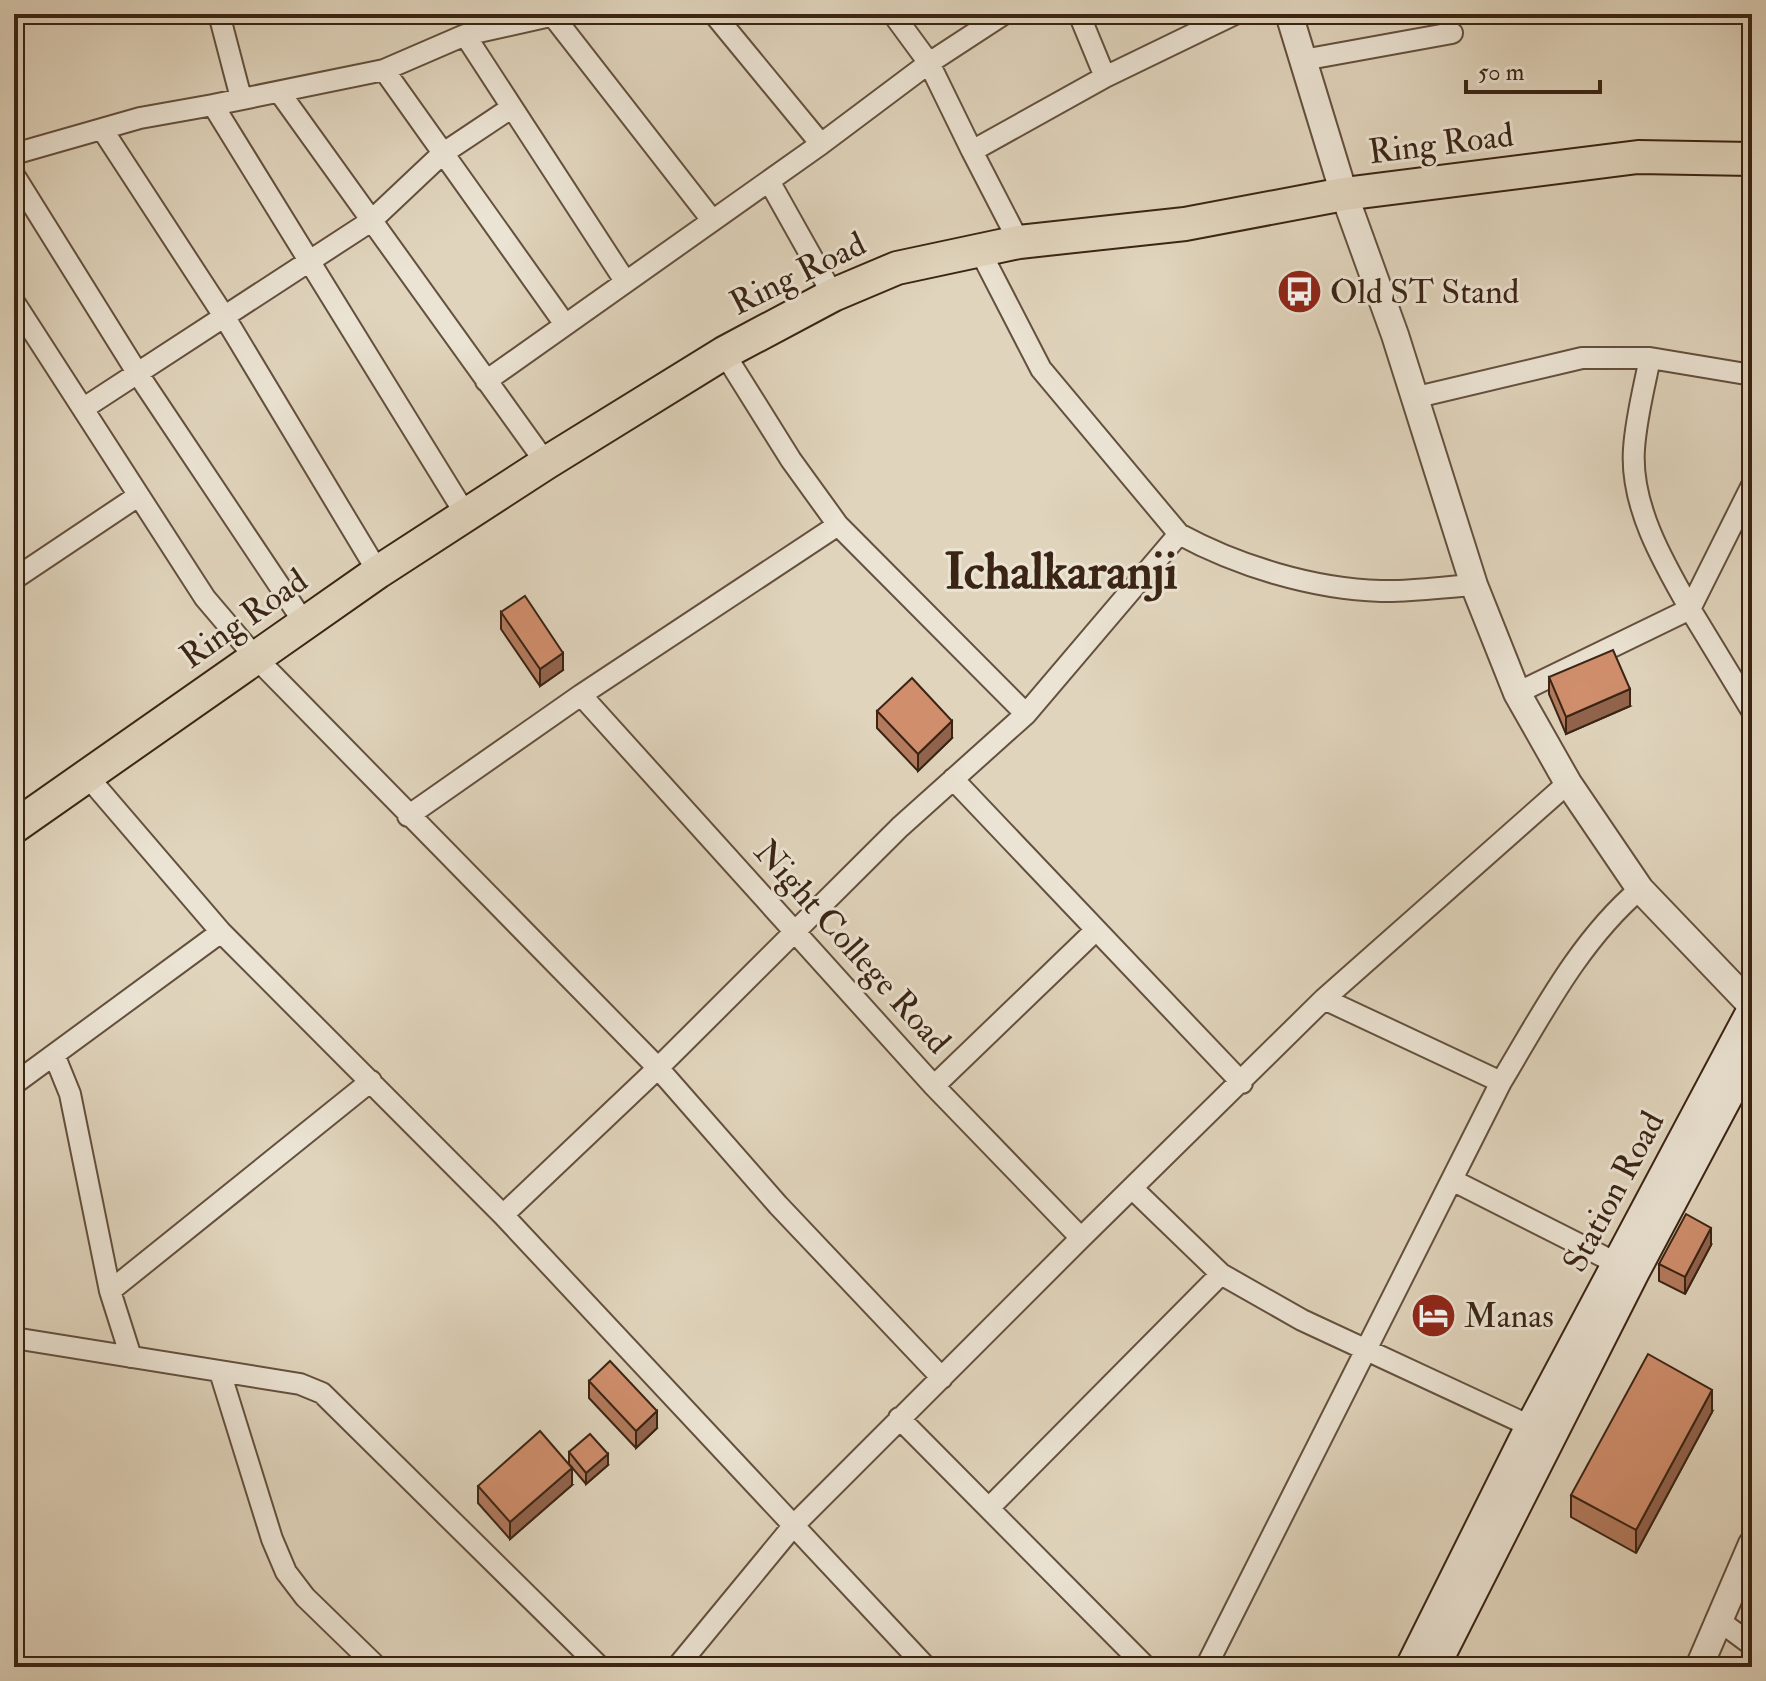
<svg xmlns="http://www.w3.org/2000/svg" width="1766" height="1681" viewBox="0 0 1766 1681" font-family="'IM FELL Double Pica',serif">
	<rect width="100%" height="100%" fill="#e0d4bc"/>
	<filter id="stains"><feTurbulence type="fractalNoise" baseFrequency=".0025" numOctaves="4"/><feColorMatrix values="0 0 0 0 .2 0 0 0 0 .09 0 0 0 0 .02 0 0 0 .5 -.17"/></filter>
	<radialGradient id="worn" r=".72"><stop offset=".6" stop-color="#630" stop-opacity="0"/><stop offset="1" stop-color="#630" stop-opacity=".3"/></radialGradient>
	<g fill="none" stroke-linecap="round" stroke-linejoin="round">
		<defs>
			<path id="minor" d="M 219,14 L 241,98
				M 714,14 L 821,144 L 929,63 L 1004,14
				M 893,14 L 929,63 L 972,151 L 1105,77 L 1235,14
				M 1079,14 L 1105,77
				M 553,16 L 712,220
				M 465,35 L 625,281
				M 1303,60 L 1452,33
				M 384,70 L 564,323
				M 280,93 L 546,463
				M 213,105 L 384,70 L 465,35 L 559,14
				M 102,129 L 224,316 L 378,572
				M 972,151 L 1019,242
				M 14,154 L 140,118 L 213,105 L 466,515
				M 14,175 L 138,374 L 305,624
				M 769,181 L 833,295
				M 979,249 L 1041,369 L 1179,534
				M 14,302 L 205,598 L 256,658 L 658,1068 L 778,1205 L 942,1378
				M 724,353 L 791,460 L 838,525 L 1026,714
				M 486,381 L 821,144
				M 1413,398 L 1582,358 L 1650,358 L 1752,375
				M 84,408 L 371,221 L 442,154 L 511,108
				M 1752,485 L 1690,609 L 1752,711
				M 14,579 L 138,496
				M 1517,693 L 1690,609 C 1663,562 1630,505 1634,449 C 1636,418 1644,388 1650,358
				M 581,695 L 934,1086 L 1081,1238
				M 88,777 L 221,932 L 503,1215
				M 953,779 L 1242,1083
				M 408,816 L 581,695 L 838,525
				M 1324,999 L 1501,1082 C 1542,1014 1579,941 1640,889
				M 55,1057 L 70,1094 L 110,1291 L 131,1357
				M 14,1084 L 221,932
				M 934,1086 L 1096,930
				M 1452,1180 L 1616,1263
				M 1132,1188 L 1221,1274 L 1302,1320 L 1530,1426
				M 110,1291 L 371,1081
				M 14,1338 L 300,1384 L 322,1393 L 600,1667
				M 220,1372 L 272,1539 L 286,1572 L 305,1597 L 377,1667
				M 899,1418 L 1146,1667
				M 989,1508 L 1221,1274
				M 1717,1619 L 1752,1645
				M 677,1667 L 794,1525 L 1081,1238 L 1324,999 L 1568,783
				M 926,1667 L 503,1215 L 658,1068 L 900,827 L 1026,714 L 1179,534 C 1238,566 1313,589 1381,591 C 1411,592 1443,587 1474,585
				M 1206,1667 L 1501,1082"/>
			<path id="tertiary" d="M 1289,14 L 1344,194 L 1395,335 L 1474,585 L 1517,693 L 1568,783 L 1640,889 L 1752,1006
				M 1699,1667 L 1752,1544"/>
			<path id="secondary" d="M 1410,1667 L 1530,1426 L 1752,1009
				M 1435,1667 L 1635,1272 L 1752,1052"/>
			<path id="primary" d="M 14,827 L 378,572 L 546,463 L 724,353 L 833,295 L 897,268 L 1019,242 L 1185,224 L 1344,194 L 1638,157 L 1752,159"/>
		</defs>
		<use href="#minor" stroke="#64503e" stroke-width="24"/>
		<use href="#tertiary" stroke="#64503e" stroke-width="30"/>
		<use href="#secondary" stroke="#3a2414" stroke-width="32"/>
		<use href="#primary" stroke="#3a2414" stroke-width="36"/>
		<use href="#minor" stroke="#ebe3d3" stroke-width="20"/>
		<use href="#tertiary" stroke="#ebe3d3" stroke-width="26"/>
		<use href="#secondary" stroke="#ebe3d3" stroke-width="28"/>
		<use href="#primary" stroke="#e0d4bc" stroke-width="32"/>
	</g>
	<path fill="#b37a5d" stroke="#3a2414" stroke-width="2" d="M 501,612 L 563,670 L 540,686 L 501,629 Z
		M 1549,677 L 1630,706 L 1566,734 L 1549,694 Z
		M 877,711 L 952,738 L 918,771 L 877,728 Z
		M 1711,1245 L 1685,1294 L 1659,1281 L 1659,1264 Z
		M 589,1381 L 657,1428 L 636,1448 L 589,1398 Z
		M 1712,1412 L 1636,1553 L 1571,1517 L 1571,1495 Z
		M 569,1452 L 608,1465 L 586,1484 L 569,1464 Z
		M 572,1485 L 510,1539 L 478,1503 L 478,1486 Z"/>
	<path fill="#92634c" stroke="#3a2414" stroke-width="2" d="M 563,653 L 563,670 L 540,686 L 540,669 Z
		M 1630,689 L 1630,706 L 1566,734 L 1566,717 Z
		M 952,721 L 952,738 L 918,771 L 918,754 Z
		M 1711,1228 L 1711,1245 L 1685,1294 L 1685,1277 Z
		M 1712,1390 L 1712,1412 L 1636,1553 L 1636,1530 Z
		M 657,1411 L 657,1428 L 636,1448 L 636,1431 Z
		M 608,1454 L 608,1465 L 586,1484 L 586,1473 Z
		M 572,1468 L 572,1485 L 510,1539 L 510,1522 Z"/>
	<path fill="#d08e6c" stroke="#3a2414" stroke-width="2" d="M 525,596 L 563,653 L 540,669 L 501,612 Z
		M 1613,650 L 1630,689 L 1566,717 L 1549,677 Z
		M 912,678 L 952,721 L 918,754 L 877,711 Z
		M 1686,1214 L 1711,1228 L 1685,1277 L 1659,1264 Z
		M 1648,1354 L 1712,1390 L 1636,1530 L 1571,1495 Z
		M 610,1361 L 657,1411 L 636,1431 L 589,1381 Z
		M 540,1431 L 572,1468 L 510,1522 L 478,1486 Z
		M 590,1434 L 608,1454 L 586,1473 L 569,1452 Z"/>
	<defs>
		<symbol id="bus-disc" viewBox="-11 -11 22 22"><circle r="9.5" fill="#8f2418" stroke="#ebe3d3"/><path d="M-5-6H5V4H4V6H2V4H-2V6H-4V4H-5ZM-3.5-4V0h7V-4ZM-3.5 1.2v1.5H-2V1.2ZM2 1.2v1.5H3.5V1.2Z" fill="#fff"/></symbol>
		<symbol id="hotel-disc" viewBox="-11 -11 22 22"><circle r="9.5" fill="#8f2418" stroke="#ebe3d3"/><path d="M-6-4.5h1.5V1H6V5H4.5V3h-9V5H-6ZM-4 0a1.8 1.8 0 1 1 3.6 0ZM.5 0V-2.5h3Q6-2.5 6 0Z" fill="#fff"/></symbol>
	</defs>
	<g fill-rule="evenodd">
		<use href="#bus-disc" x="1274" y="266" width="51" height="51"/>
		<use href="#hotel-disc" x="1408" y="1290" width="51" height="51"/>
	</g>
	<g text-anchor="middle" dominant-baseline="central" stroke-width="6" stroke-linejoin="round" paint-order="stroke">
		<g font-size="34" fill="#3a2414" stroke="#ebe3d3">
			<text transform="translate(1441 144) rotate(-7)">Ring Road</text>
			<text transform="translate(798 274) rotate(-26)">Ring Road</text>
			<text transform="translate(244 619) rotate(-35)">Ring Road</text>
			<text transform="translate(852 947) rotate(48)">Night College Road</text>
			<text transform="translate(1614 1192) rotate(-62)">Station Road</text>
		</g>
		<g font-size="34" fill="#3a2414" stroke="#ebe3d3" text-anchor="start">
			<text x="1330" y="292">Old ST Stand</text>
			<text x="1464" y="1316">Manas</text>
		</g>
		<g font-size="50" font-weight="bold" fill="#3a2414" stroke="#ebe3d3">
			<text x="1061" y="572">Ichalkaranji</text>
		</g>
	</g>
	<rect width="1766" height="1681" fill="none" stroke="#e0d4bc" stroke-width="48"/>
	<rect x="16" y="16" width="1734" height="1649" fill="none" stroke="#3a2414" stroke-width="4"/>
	<rect x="24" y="24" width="1718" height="1633" fill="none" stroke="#3a2414" stroke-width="2"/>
	<path d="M1466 80v12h134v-12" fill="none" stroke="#3a2414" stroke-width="4"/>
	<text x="1478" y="80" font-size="24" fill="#3a2414" stroke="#ebe3d3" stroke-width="6" paint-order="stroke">50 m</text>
	<rect width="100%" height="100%" filter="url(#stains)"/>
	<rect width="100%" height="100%" fill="url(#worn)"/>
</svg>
